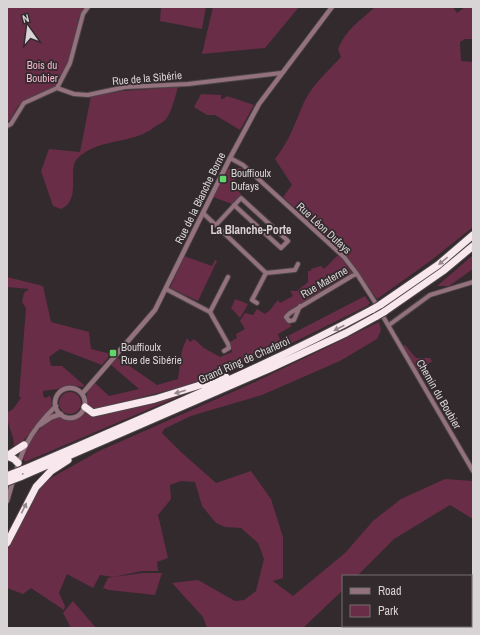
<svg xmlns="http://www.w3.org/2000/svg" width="480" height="635" viewBox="0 0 480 635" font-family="'Archivo Narrow',sans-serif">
	<rect width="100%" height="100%" fill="#322a2d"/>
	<path fill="#6a2d47" d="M 7,7 L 85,7 L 79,17 L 69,61 L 55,86 L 18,106 L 10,120 L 7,121 Z
		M 161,7 L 206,7 L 202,29 L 160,21 Z
		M 213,7 L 299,7 L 265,48 L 202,54 Z
		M 375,7 L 453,7 L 457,13 L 465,7 L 473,7 L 473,39 L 465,39 L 460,42 L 461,61 L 473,62 L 473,227 L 429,262 L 377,299 L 345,255 L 283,197 L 292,185 L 275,159 C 290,140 295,123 304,102 C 313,84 328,71 341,57 L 338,49 C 347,28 359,22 375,7 Z
		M 178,87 C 175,97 172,111 166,119 C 164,122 159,124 156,126 C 152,129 147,132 143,134 C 122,143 94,141 77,159 C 67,170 82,200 61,209 L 53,206 L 41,171 L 49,149 L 80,152 L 91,96 L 123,91 Z
		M 201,94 L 221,95 L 221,99 L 223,99 L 227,96 L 254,105 L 240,130 L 215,115 L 207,115 L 194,107 Z
		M 235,168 L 242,168 L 232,184 L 241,194 L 232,204 L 213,197 L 228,169 Z
		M 473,255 L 473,269 L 449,286 L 437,286 Z
		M 184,256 L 212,266 L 215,260 L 217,261 L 198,301 L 170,288 Z
		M 337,256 L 341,257 L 352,273 L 288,311 L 285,319 L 292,326 L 278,334 L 280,340 L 365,296 L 370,303 L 367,306 L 286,346 L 196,383 L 92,410 L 87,405 L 87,393 L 94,382 L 109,396 L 139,389 L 110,364 L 118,358 L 157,385 L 178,379 L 182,350 L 187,338 L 190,342 L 194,339 L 204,348 L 220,357 L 232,352 L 230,342 L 237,338 L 236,334 L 245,329 L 240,321 L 245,313 L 253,315 L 257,309 L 265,314 L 270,310 L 278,300 L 280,303 L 293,296 L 290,291 L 297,291 L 308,282 L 308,271 L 311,271 L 311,269 L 321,266 L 324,269 Z
		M 7,277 L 43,286 L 51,322 L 89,332 L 91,349 L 111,354 L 102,365 L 60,349 L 49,357 L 51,366 L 62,366 L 84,385 L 83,387 L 69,385 L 58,389 L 43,391 L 43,396 L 46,398 L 49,396 L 51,397 L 52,406 L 18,447 L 14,446 C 14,434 7,426 7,413 L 13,409 L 21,398 L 19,396 L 26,308 L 22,302 L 24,293 L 29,289 L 7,287 Z
		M 235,299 L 248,304 L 240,318 L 233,310 L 231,309 Z
		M 379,322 L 381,330 L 377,339 L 340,361 L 262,395 L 191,416 L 164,429 L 162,433 L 181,452 L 216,483 L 251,471 L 271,499 L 283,537 L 283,578 L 273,581 L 293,596 L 345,553 L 373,521 L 401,499 L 445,479 L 473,481 L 473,519 L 450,505 L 394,539 L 357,576 L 343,576 L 343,590 L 303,628 L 207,628 L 203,617 L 172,583 L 198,580 L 235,601 L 244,600 L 256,591 L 264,559 L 258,543 L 241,528 L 225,527 L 216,523 L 202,506 L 195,482 L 181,481 L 170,485 L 171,499 L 158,515 L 168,558 L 157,562 L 158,571 L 142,571 L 113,577 L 143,573 L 162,573 L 155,595 L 109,590 L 103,588 L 108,578 L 113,577 L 100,575 L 93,588 L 67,574 L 59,593 L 65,606 L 64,610 L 31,588 L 23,594 L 7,588 L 7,550 L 40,489 L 49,479 L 99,451 L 255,382 Z
		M 405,345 L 416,358 L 430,358 L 432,361 L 418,373 L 404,350 L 402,346 Z
		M59 403a11 11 0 1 1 22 0a11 11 0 1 1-22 0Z
		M 180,394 L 180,396 L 25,462 L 23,458 C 29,439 40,426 57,416 C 72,423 74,418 87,411 Z
		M 73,601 L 96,628 L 71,628 L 63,613 Z"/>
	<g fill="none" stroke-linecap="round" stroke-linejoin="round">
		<defs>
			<path id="minor" d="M 57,88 L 70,63 L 83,14 L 88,7
				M 7,126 L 11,124 L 24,103 L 57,88 L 74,94 L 88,95 L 125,87 L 188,84 L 281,73
				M 230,158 L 243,165 L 344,257 L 357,274 L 378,307
				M 203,213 L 266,273 L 295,270 L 298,264
				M 216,225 L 241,198 L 288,241 L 281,248 L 234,205
				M 166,289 L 210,312 L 228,344 L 229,348 L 224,351
				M 257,303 L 252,300 L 266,273
				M 300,306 L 294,320 L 289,321 L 286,317 L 290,313 L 352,276 L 357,274
				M 210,312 L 228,277
				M 381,313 L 473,471
				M 389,325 L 430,295 L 473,282"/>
			<path id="tertiary" d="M55 403a15 15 0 1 1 30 0a15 15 0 1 1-30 0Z
				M 82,394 L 155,310 L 230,158 L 259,104 L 332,7
				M 40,425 L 52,417 L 61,414
				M 7,501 C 20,458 22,439 56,406"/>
			<path id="motorway" d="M 380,305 L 438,265 L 473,235
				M 384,312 L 443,271 L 473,246
				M 85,407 L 93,413 L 155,399 L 226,377
				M 7,456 L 24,445
				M 7,456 L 14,459 L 18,463
				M 22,470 C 140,419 260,370 373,309
				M 20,477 L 271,368 L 346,333 L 377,316
				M 7,543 L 36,487 L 51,471 L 68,460"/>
		</defs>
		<use href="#minor" stroke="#4d4548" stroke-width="6"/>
		<use href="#tertiary" stroke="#4d4548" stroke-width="6"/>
		<use href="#motorway" stroke="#4d4548" stroke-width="9"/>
		<use href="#minor" stroke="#93717d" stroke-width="4"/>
		<use href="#tertiary" stroke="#93717d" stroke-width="4.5"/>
		<use href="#motorway" stroke="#f8e7ec" stroke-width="7"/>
		<defs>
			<path id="motorway-bridge" d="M 373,309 L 380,305
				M 377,316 L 384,312
				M 9,475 L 22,470
				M 7,482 L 20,477"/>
		</defs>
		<use href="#motorway-bridge" stroke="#4d4548" stroke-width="9" stroke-linecap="butt"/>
		<use href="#motorway-bridge" stroke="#f8e7ec" stroke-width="7"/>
	</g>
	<defs><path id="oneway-solid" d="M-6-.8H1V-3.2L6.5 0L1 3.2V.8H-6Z"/></defs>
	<g fill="#95888c">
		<use href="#oneway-solid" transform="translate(443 261) rotate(141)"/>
		<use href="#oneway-solid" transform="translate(339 328) rotate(153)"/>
		<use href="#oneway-solid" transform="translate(180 392) rotate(164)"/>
		<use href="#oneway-solid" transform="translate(24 508) rotate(-64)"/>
	</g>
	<g fill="#60d56a" stroke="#322a2d" stroke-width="1.5">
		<rect x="219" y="175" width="8" height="8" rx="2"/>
		<rect x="109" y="349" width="8" height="8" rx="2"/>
	</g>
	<g text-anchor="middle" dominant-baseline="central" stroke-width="3.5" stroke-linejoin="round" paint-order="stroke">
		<g font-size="11" fill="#f7b6ce" stroke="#322a2d">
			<text x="42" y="65">Bois du<tspan x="42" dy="13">Boubier</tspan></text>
		</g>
		<g font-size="11" fill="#d8d3d5" stroke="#322a2d">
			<text transform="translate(147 78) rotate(-5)">Rue de la Sibérie</text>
			<text transform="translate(200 198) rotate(-64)">Rue de la Blanche Borne</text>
			<text transform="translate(324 228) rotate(43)">Rue Léon Dufays</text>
			<text transform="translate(324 282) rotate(-30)">Rue Materne</text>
			<text transform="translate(244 360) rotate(-24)">Grand Ring de Charleroi</text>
			<text transform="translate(439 394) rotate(60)">Chemin du Boubier</text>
		</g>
		<g font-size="11" fill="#d8d3d5" stroke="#322a2d" text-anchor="start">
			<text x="231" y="173">Bouffioulx<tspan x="231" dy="13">Dufays</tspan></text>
			<text x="121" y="347">Bouffioulx<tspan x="121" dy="13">Rue de Sibérie</tspan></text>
		</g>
		<g font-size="12" font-weight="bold" fill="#dad0d4" stroke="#322a2d">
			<text x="251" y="230">La Blanche-Porte</text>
		</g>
	</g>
	<rect width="480" height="635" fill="none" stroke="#d8d3d5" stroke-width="16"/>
	<rect x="342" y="575" width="130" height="52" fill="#322a2d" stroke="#746e70"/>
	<rect x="350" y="588" width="20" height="6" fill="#93717d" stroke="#746e70"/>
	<text x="378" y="595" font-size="12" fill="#d8d3d5">Road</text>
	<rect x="350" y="605" width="20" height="12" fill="#6a2d47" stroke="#746e70"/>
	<text x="378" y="615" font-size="12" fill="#d8d3d5">Park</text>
	<g transform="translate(28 28) rotate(346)" stroke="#322a2d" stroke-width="3" paint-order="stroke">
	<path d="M0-3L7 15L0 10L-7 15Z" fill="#d8d3d5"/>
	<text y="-6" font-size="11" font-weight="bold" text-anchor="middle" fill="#d8d3d5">N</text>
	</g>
</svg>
